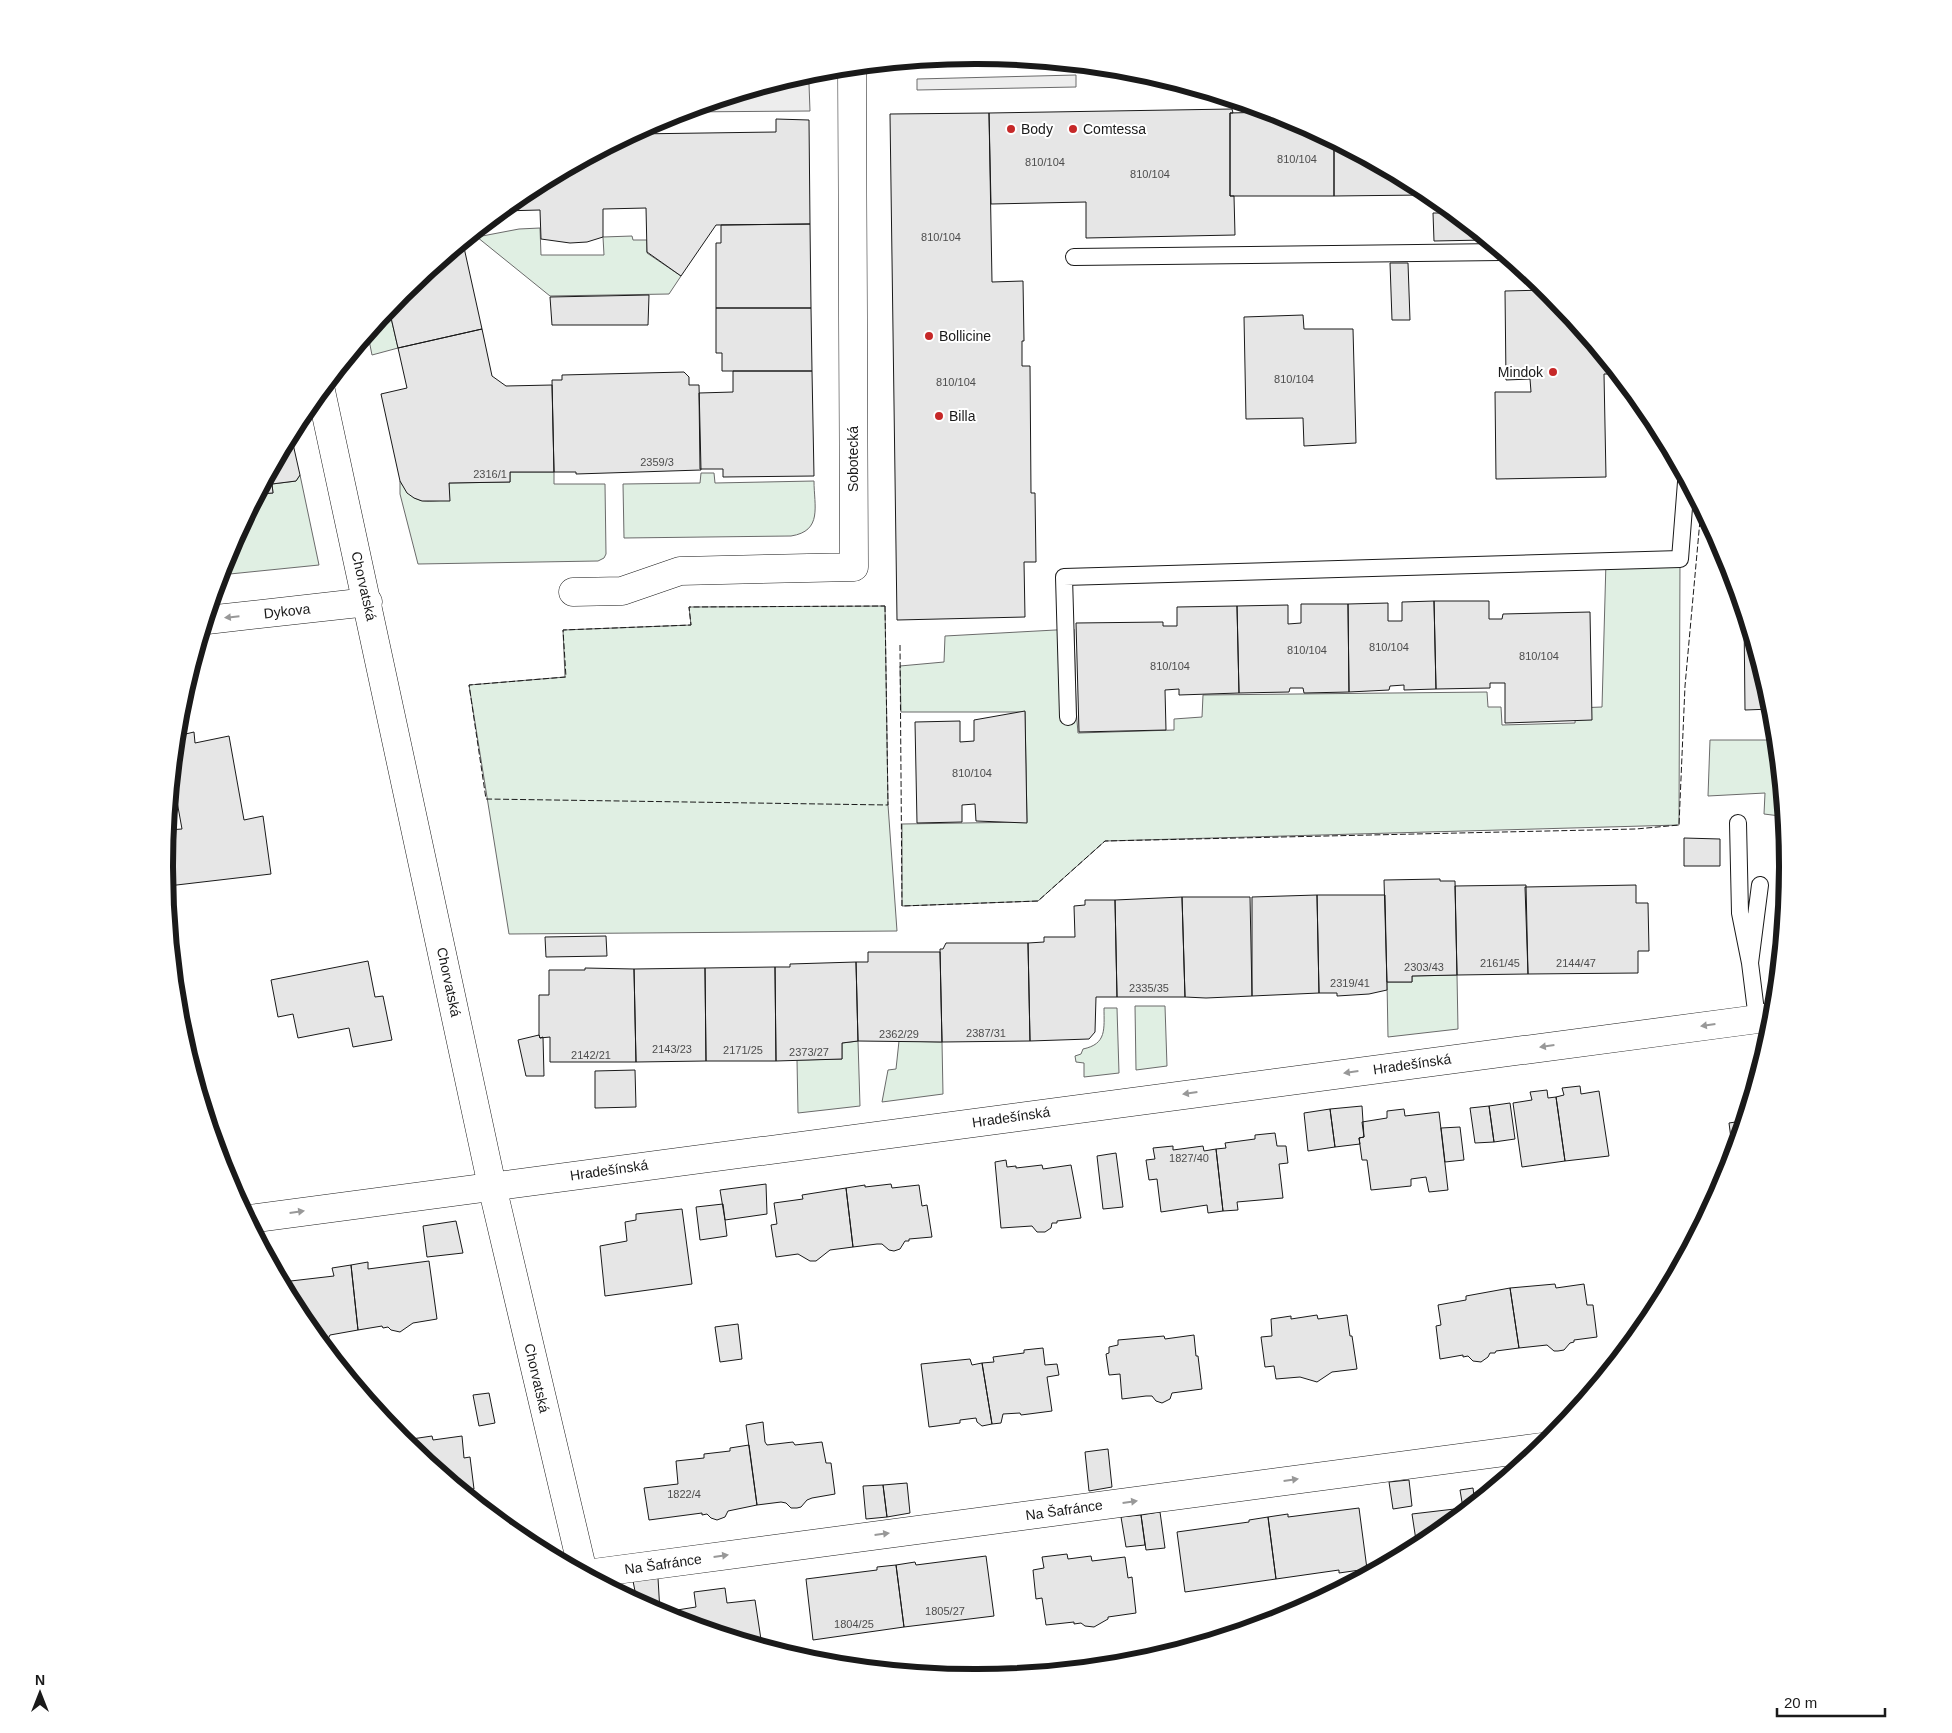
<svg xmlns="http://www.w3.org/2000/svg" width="1952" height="1733" viewBox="0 0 1952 1733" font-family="Arial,sans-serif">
	<rect width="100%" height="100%" fill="#fff"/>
	<path fill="#e0efe3" stroke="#6a6a6a" d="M 540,228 L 541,255 L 604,255 L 603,237 L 632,236 L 633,240 L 647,240 L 647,253 L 681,276 L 669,294 L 550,296 L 477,237 L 519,229 Z
		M 389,309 L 398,348 L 372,355 L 368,335 Z
		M 510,472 L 554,472 L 554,484 L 605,484 L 606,554 L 604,558 L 598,561 L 418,564 L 400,494 L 400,481 C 415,506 424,501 449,500 L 449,483 L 510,482 Z
		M 701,473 L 714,473 L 715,483 L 814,481 C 814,506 823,531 791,536 L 624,538 L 623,484 L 700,483 Z
		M 300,475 L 319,565 L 220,575 L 226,556 L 259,494 L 273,493 L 272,484 L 296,481 Z
		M 1680,559 L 1679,825 L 1105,841 L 1038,901 L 902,906 L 902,824 L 1027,822 L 1025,712 L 901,712 L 900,666 L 944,662 L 945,636 L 1074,629 L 1076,708 L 1078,733 L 1174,730 L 1174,719 L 1202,717 L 1203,695 L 1487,692 L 1488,707 L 1501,707 L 1502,725 L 1575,723 L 1576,708 L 1602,707 L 1606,561 Z
		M 885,606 L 888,805 L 897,931 L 509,934 L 469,685 L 565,677 L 563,630 L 691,625 L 689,607 Z
		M 1710,740 L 1775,740 L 1787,869 L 1778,869 L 1780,816 L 1764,814 L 1765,793 L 1708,796 Z
		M 1457,975 L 1458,1029 L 1388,1037 L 1387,982 L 1412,982 L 1412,976 Z
		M 1135,1006 L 1165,1006 L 1167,1066 L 1136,1070 Z
		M 1104,1008 L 1117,1008 L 1119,1073 L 1084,1077 L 1084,1063 L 1076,1062 L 1075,1056 L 1081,1054 L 1083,1049 C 1107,1044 1104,1029 1104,1008 Z
		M 858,1041 L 860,1106 L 798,1113 L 797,1060 L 842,1059 L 842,1043 Z
		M 899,1041 L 942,1042 L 943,1094 L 882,1102 L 888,1070 L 896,1069 Z"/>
	<path fill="#ededed" stroke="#6a6a6a" d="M 1076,75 L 1076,87 L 917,90 L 917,79 Z
		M 774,84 L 809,84 L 810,111 L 681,112 Z"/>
	<path fill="#e6e6e6" stroke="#1a1a1a" d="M 1232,109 L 1233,113 L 1230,113 L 1230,196 L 1234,196 L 1235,235 L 1086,238 L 1086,202 L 991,204 L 989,113 Z
		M 1270,112 L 1287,117 L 1334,142 L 1334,196 L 1230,196 L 1230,113 Z
		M 989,113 L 992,282 L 1023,281 L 1024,341 L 1022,341 L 1022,366 L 1030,366 L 1031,493 L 1035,493 L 1036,562 L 1024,562 L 1025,617 L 897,620 L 890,114 Z
		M 776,119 L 809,120 L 810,224 L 716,225 L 681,276 L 647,252 L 646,208 L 603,209 L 603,237 L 587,242 L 570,243 L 541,239 L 540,210 L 502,211 L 525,192 L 634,134 L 776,132 Z
		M 1334,142 L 1424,191 L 1424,195 L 1334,196 Z
		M 1433,213 L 1453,213 L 1485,240 L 1434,241 Z
		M 810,224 L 811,308 L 716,308 L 716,243 L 721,243 L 721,225 Z
		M 463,243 L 482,329 L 398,348 L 389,309 L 402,292 Z
		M 1390,263 L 1408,263 L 1410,320 L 1392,320 Z
		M 1547,290 L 1617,374 L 1604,374 L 1606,477 L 1496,479 L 1495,392 L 1531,392 L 1530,379 L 1506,380 L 1505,291 Z
		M 649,295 L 648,325 L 552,325 L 550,297 Z
		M 716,308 L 811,308 L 812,371 L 722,371 L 722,353 L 716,353 Z
		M 1303,315 L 1304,329 L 1353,329 L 1356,443 L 1304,446 L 1303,418 L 1246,419 L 1244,317 Z
		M 482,329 L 492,376 L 506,386 L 552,385 L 554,472 L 510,472 L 510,482 L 449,483 L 450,501 L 422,501 L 414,498 L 407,493 L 400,481 L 381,394 L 407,388 L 398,348 Z
		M 733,371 L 812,371 L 814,476 L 723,477 L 723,469 L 700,469 L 699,393 L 733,392 Z
		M 684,372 L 689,377 L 689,385 L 699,385 L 701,470 L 576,474 L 576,472 L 554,472 L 552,380 L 562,380 L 562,375 Z
		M 291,435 L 300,475 L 296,481 L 272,484 L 273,493 L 259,494 Z
		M 1434,601 L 1489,601 L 1489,619 L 1502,619 L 1503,614 L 1590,612 L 1592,720 L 1505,723 L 1505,683 L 1490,683 L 1490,688 L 1436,689 Z
		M 1434,601 L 1436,689 L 1404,690 L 1404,685 L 1390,686 L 1389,690 L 1349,692 L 1348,604 L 1388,603 L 1388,621 L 1402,621 L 1402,602 Z
		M 1301,604 L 1348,604 L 1349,692 L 1304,693 L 1303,688 L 1290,688 L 1289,692 L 1239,693 L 1237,606 L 1288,605 L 1288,624 L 1301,623 Z
		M 1237,606 L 1239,693 L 1179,695 L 1179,689 L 1165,690 L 1166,730 L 1079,732 L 1076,623 L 1163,622 L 1163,626 L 1177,626 L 1177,607 Z
		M 1744,616 L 1772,708 L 1772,709 L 1745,710 Z
		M 1025,711 L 1027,823 L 976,821 L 975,804 L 962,805 L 962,822 L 917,823 L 915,722 L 960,721 L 960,742 L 974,741 L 974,720 Z
		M 194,732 L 195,743 L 229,736 L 244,820 L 263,816 L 271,874 L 168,886 L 165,863 L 168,830 L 182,829 L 176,796 L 171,796 L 177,736 Z
		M 1684,838 L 1720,839 L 1720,866 L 1684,866 Z
		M 1440,879 L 1440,881 L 1455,881 L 1457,975 L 1412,976 L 1412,982 L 1387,982 L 1384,880 Z
		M 1526,885 L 1528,974 L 1457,975 L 1455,886 Z
		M 1636,885 L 1636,903 L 1648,903 L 1649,951 L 1638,951 L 1638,973 L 1528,974 L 1525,887 Z
		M 1317,895 L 1319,993 L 1252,996 L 1252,897 Z
		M 1317,895 L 1385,895 L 1387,990 L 1369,994 L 1337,996 L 1337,993 L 1319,993 Z
		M 1182,897 L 1250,897 L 1252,996 L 1206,998 L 1185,997 Z
		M 1182,897 L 1185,997 L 1117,997 L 1115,900 Z
		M 1085,900 L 1115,900 L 1117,997 L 1096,997 L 1095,1032 L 1089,1039 L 1030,1041 L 1028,943 L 1044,942 L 1044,937 L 1075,937 L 1074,906 L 1085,905 Z
		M 606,936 L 607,956 L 546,957 L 545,937 Z
		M 946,943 L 1028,943 L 1030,1041 L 942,1042 L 940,949 L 943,949 Z
		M 868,952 L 940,952 L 942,1042 L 858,1041 L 856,962 L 868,962 Z
		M 368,961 L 375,997 L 383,996 L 392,1040 L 353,1047 L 349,1028 L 298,1038 L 293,1014 L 278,1017 L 271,980 Z
		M 856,962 L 858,1041 L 842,1043 L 842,1059 L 776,1061 L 775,967 L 790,967 L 790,964 Z
		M 775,967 L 776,1061 L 706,1061 L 705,968 Z
		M 585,968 L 634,969 L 636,1062 L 550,1062 L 550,1037 L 540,1038 L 539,1035 L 539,995 L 549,995 L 549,970 L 585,970 Z
		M 705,968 L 706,1061 L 636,1062 L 634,969 Z
		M 539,1035 L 540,1038 L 543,1037 L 544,1076 L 526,1076 L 518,1040 Z
		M 635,1070 L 636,1107 L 595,1108 L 595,1071 Z
		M 1580,1086 L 1581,1094 L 1599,1091 L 1609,1156 L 1565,1161 L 1556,1097 L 1564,1095 L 1562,1088 Z
		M 1547,1090 L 1548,1098 L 1556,1097 L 1565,1161 L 1522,1167 L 1513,1103 L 1532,1100 L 1530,1092 Z
		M 1510,1103 L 1515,1139 L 1494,1142 L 1489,1106 Z
		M 1362,1106 L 1364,1137 L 1359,1138 L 1360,1144 L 1335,1147 L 1330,1109 Z
		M 1489,1106 L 1494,1142 L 1475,1143 L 1470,1108 Z
		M 1330,1109 L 1335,1147 L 1308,1151 L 1304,1113 Z
		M 1404,1109 L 1405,1116 L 1439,1112 L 1448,1190 L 1429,1192 L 1426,1177 L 1411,1179 L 1411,1186 L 1371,1190 L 1367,1160 L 1362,1160 L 1359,1138 L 1364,1137 L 1362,1122 L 1387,1118 L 1387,1111 Z
		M 1742,1116 L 1744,1116 L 1733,1154 L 1729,1123 L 1742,1121 Z
		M 1460,1127 L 1464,1160 L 1445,1162 L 1441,1128 Z
		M 1275,1133 L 1277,1146 L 1286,1146 L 1288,1163 L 1279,1164 L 1283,1198 L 1237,1202 L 1238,1210 L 1223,1211 L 1216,1149 L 1226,1148 L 1225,1143 L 1255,1139 L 1255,1135 Z
		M 1173,1146 L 1173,1150 L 1203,1146 L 1204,1151 L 1216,1149 L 1223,1211 L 1208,1213 L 1207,1205 L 1161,1212 L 1157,1179 L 1149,1180 L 1146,1160 L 1155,1159 L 1153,1148 Z
		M 1116,1153 L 1123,1207 L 1103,1209 L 1097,1156 Z
		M 1006,1160 L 1007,1167 L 1016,1166 L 1016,1168 L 1042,1165 L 1043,1169 L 1071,1165 L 1081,1218 L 1057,1221 L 1057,1223 L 1052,1223 L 1051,1228 L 1045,1232 L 1037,1232 L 1032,1226 L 1001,1228 L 995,1162 Z
		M 766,1184 L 767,1214 L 725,1220 L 720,1190 Z
		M 891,1184 L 892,1188 L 919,1185 L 922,1206 L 927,1205 L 932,1237 L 909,1239 L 909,1241 L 905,1241 L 900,1249 L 894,1251 L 889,1250 L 882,1244 L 877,1244 L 853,1247 L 846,1188 L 865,1185 L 865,1187 Z
		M 846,1188 L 853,1247 L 830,1250 L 816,1261 L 810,1261 L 798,1254 L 776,1257 L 771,1225 L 777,1224 L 774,1203 L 803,1199 L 802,1195 Z
		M 723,1204 L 727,1236 L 700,1240 L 696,1207 Z
		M 682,1209 L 692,1284 L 605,1296 L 600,1246 L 627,1241 L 625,1222 L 636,1220 L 636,1214 Z
		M 456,1221 L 463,1253 L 427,1257 L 423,1226 Z
		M 429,1261 L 437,1319 L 413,1323 L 400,1332 L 391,1330 L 388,1327 L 383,1328 L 382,1326 L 358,1330 L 351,1265 L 368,1262 L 368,1269 Z
		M 351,1265 L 358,1330 L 330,1335 L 327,1341 L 323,1344 L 301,1317 L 282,1282 L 334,1276 L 332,1268 Z
		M 1555,1284 L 1556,1288 L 1584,1284 L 1587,1305 L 1593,1305 L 1597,1337 L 1574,1340 L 1574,1342 L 1570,1343 L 1564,1350 L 1558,1351 L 1554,1351 L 1547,1345 L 1519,1348 L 1510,1288 Z
		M 1510,1288 L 1519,1348 L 1496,1351 L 1495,1353 L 1490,1353 L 1488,1357 L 1481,1362 L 1473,1361 L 1468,1356 L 1463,1357 L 1463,1355 L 1440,1359 L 1436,1326 L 1441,1325 L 1438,1305 L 1466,1300 L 1466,1296 Z
		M 1317,1315 L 1318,1319 L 1347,1315 L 1350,1336 L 1352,1336 L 1357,1369 L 1332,1372 L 1317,1382 L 1300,1377 L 1276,1379 L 1274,1366 L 1265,1367 L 1261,1337 L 1272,1336 L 1271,1319 L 1291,1316 L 1291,1319 Z
		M 738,1324 L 742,1359 L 720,1362 L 715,1327 Z
		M 1194,1335 L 1196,1356 L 1198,1356 L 1202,1389 L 1172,1393 L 1170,1399 L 1162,1403 L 1156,1401 L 1152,1396 L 1146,1396 L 1122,1399 L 1120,1374 L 1109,1375 L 1106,1354 L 1109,1353 L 1109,1347 L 1118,1345 L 1118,1340 L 1164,1336 L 1165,1339 Z
		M 1043,1348 L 1045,1365 L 1057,1364 L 1059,1375 L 1047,1377 L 1052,1411 L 1021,1415 L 1020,1413 L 1003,1414 L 1001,1423 L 992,1424 L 982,1363 L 994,1362 L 993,1357 L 1024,1353 L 1024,1350 Z
		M 970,1359 L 972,1365 L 982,1363 L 992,1424 L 982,1426 L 977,1422 L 976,1418 L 960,1420 L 960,1423 L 929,1427 L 921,1364 Z
		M 489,1393 L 495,1423 L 479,1426 L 473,1395 Z
		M 763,1422 L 765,1442 L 767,1445 L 793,1442 L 795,1445 L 822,1442 L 826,1463 L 831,1463 L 835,1494 L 812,1498 L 807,1500 L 801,1507 L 797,1508 L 791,1508 L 786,1503 L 781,1502 L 757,1505 L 746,1425 Z
		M 432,1436 L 433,1440 L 462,1436 L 464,1458 L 470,1457 L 474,1489 L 463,1490 L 401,1439 L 405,1439 L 405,1440 Z
		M 749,1445 L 757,1505 L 728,1511 L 725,1517 L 717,1520 L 711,1518 L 707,1514 L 702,1515 L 702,1513 L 649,1520 L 644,1488 L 678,1484 L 676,1461 L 704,1458 L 704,1454 L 730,1451 L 730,1448 Z
		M 1108,1449 L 1112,1487 L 1089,1491 L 1085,1452 Z
		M 1409,1480 L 1412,1506 L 1393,1509 L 1389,1482 Z
		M 907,1483 L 910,1513 L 887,1517 L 883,1485 Z
		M 883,1485 L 887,1517 L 866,1519 L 863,1486 Z
		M 1473,1488 L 1474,1496 L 1485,1494 L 1427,1541 L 1417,1547 L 1412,1514 L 1463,1508 L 1460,1490 Z
		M 1359,1508 L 1367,1569 L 1339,1573 L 1339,1570 L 1276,1579 L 1268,1517 L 1288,1514 L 1288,1517 Z
		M 1160,1512 L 1165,1548 L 1146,1550 L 1141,1515 Z
		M 1141,1515 L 1145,1545 L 1126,1547 L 1121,1517 Z
		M 1268,1517 L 1276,1579 L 1185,1592 L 1177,1532 L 1249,1522 L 1249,1520 Z
		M 1067,1554 L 1068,1559 L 1091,1556 L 1092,1561 L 1125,1557 L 1128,1578 L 1132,1577 L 1136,1613 L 1108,1617 L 1108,1619 L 1094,1627 L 1085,1626 L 1081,1623 L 1074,1624 L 1074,1622 L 1046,1625 L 1042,1598 L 1036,1599 L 1033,1570 L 1044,1568 L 1042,1557 Z
		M 986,1556 L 994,1616 L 904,1627 L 896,1565 L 915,1562 L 916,1565 Z
		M 896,1565 L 904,1627 L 813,1640 L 806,1579 L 877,1570 L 877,1567 Z
		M 658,1578 L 660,1612 L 658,1612 L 637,1601 L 633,1581 Z
		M 725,1588 L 727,1603 L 755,1600 L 762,1646 L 665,1616 L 658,1613 L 696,1607 L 694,1592 Z"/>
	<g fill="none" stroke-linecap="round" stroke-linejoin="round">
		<defs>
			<path id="service" d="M 1074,257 L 1501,252
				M 1068,717 L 1064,577 L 1680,559 L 1686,482
				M 1738,823 L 1740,913 L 1750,963
				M 1757,1019 L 1750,963 L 1760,885"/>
			<path id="minor" d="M 573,592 L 622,591 L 680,571 L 854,567 L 852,67
				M 207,620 L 368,602
				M 249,1219 L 1773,1017
				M 586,1574 L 1542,1447"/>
			<path id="tertiary" d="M 321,391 L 492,1186 L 583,1572"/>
		</defs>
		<use href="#service" stroke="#1a1a1a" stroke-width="18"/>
		<use href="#minor" stroke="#1a1a1a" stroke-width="29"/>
		<use href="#tertiary" stroke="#1a1a1a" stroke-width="29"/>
		<use href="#service" stroke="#fff" stroke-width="16"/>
		<use href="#minor" stroke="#fff" stroke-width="28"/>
		<use href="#tertiary" stroke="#fff" stroke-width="28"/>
		<path stroke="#1a1a1a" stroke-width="1" d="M 962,56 L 986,56"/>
		<path stroke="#1a1a1a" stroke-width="1" stroke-dasharray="6 2.5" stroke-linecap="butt" d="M 885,606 L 888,805 L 486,799 L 469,685 L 566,677 L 563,630 L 691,625 L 689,607 Z
			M 900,645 L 902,906 L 1038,901 L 1105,841 L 1636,829 L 1679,825 L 1685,686 L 1701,509"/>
	</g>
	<defs><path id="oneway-solid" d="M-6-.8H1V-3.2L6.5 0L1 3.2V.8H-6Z" transform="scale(1.25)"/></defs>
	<g fill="#989898">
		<use href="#oneway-solid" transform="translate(232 617) rotate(174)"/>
		<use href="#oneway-solid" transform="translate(1708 1025) rotate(172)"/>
		<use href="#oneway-solid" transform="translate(1547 1046) rotate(172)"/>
		<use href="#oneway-solid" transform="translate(1351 1072) rotate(172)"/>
		<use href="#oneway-solid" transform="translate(1190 1093) rotate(172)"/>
		<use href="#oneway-solid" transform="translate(297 1212) rotate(-8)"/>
		<use href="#oneway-solid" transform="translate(1291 1480) rotate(-8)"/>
		<use href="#oneway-solid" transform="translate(1130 1502) rotate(-8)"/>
		<use href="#oneway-solid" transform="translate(882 1534) rotate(-7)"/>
		<use href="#oneway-solid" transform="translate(721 1556) rotate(-8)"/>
	</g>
	<g fill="#c62828" stroke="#fff" stroke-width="2">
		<circle cx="1011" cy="129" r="5"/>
		<circle cx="1073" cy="129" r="5"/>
		<circle cx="929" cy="336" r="5"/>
		<circle cx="1553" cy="372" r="5"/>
		<circle cx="939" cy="416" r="5"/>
	</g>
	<g text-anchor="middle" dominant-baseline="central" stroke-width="4" stroke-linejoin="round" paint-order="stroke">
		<g font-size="11" fill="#4d4d4d">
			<text x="1297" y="159">810/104</text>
			<text x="1045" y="162">810/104</text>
			<text x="1150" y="174">810/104</text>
			<text x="941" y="237">810/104</text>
			<text x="1294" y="379">810/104</text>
			<text x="956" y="382">810/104</text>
			<text x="657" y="462">2359/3</text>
			<text x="490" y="474">2316/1</text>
			<text x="1389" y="647">810/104</text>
			<text x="1307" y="650">810/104</text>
			<text x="1539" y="656">810/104</text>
			<text x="1170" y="666">810/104</text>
			<text x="972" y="773">810/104</text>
			<text x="1500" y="963">2161/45</text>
			<text x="1576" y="963">2144/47</text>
			<text x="1424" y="967">2303/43</text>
			<text x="1350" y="983">2319/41</text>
			<text x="1149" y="988">2335/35</text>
			<text x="986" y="1033">2387/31</text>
			<text x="899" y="1034">2362/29</text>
			<text x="672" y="1049">2143/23</text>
			<text x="743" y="1050">2171/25</text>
			<text x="809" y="1052">2373/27</text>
			<text x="591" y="1055">2142/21</text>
			<text x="1189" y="1158">1827/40</text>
			<text x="684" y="1494">1822/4</text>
			<text x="945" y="1611">1805/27</text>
			<text x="854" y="1624">1804/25</text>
		</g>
		<g font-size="14" fill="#1a1a1a" stroke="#fff" text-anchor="start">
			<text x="1021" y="129">Body</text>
			<text x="1083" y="129">Comtessa</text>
			<text x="939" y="336">Bollicine</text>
			<text x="1543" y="372" text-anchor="end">Mindok</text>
			<text x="949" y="416">Billa</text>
		</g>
		<g font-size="14" fill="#1a1a1a" stroke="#fff">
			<text transform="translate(853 459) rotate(-90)">Sobotecká</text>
			<text transform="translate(364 586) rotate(77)">Chorvatská</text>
			<text transform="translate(287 611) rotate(-6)">Dykova</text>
			<text transform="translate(449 982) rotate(78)">Chorvatská</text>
			<text transform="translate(1412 1064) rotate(-8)">Hradešínská</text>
			<text transform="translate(1011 1117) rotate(-8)">Hradešínská</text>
			<text transform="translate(609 1170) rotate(-8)">Hradešínská</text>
			<text transform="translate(537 1378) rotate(77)">Chorvatská</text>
			<text transform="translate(1064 1510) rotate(-8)">Na Šafránce</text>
			<text transform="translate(663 1564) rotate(-8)">Na Šafránce</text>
		</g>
	</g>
	<path d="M0 0H1952V1733H0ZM975 64H977A802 802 0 0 1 1779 866V867A802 802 0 0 1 977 1669H975A802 802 0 0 1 173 867V866A802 802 0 0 1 975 64Z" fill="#fff" fill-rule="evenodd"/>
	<path fill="none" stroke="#1a1a1a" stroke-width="6" d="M975 64H977A802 802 0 0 1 1779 866V867A802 802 0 0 1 977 1669H975A802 802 0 0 1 173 867V866A802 802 0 0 1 975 64Z"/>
	<g transform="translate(40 1693)" stroke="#ffffff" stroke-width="4" paint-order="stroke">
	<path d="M0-4L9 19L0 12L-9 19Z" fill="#1a1a1a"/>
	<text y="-8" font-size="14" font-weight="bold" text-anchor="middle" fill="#1a1a1a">N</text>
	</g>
	<path d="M1777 1708v8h108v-8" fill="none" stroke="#1a1a1a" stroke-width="2.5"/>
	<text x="1784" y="1708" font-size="15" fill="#1a1a1a" stroke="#ffffff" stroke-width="4" paint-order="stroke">20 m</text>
</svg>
